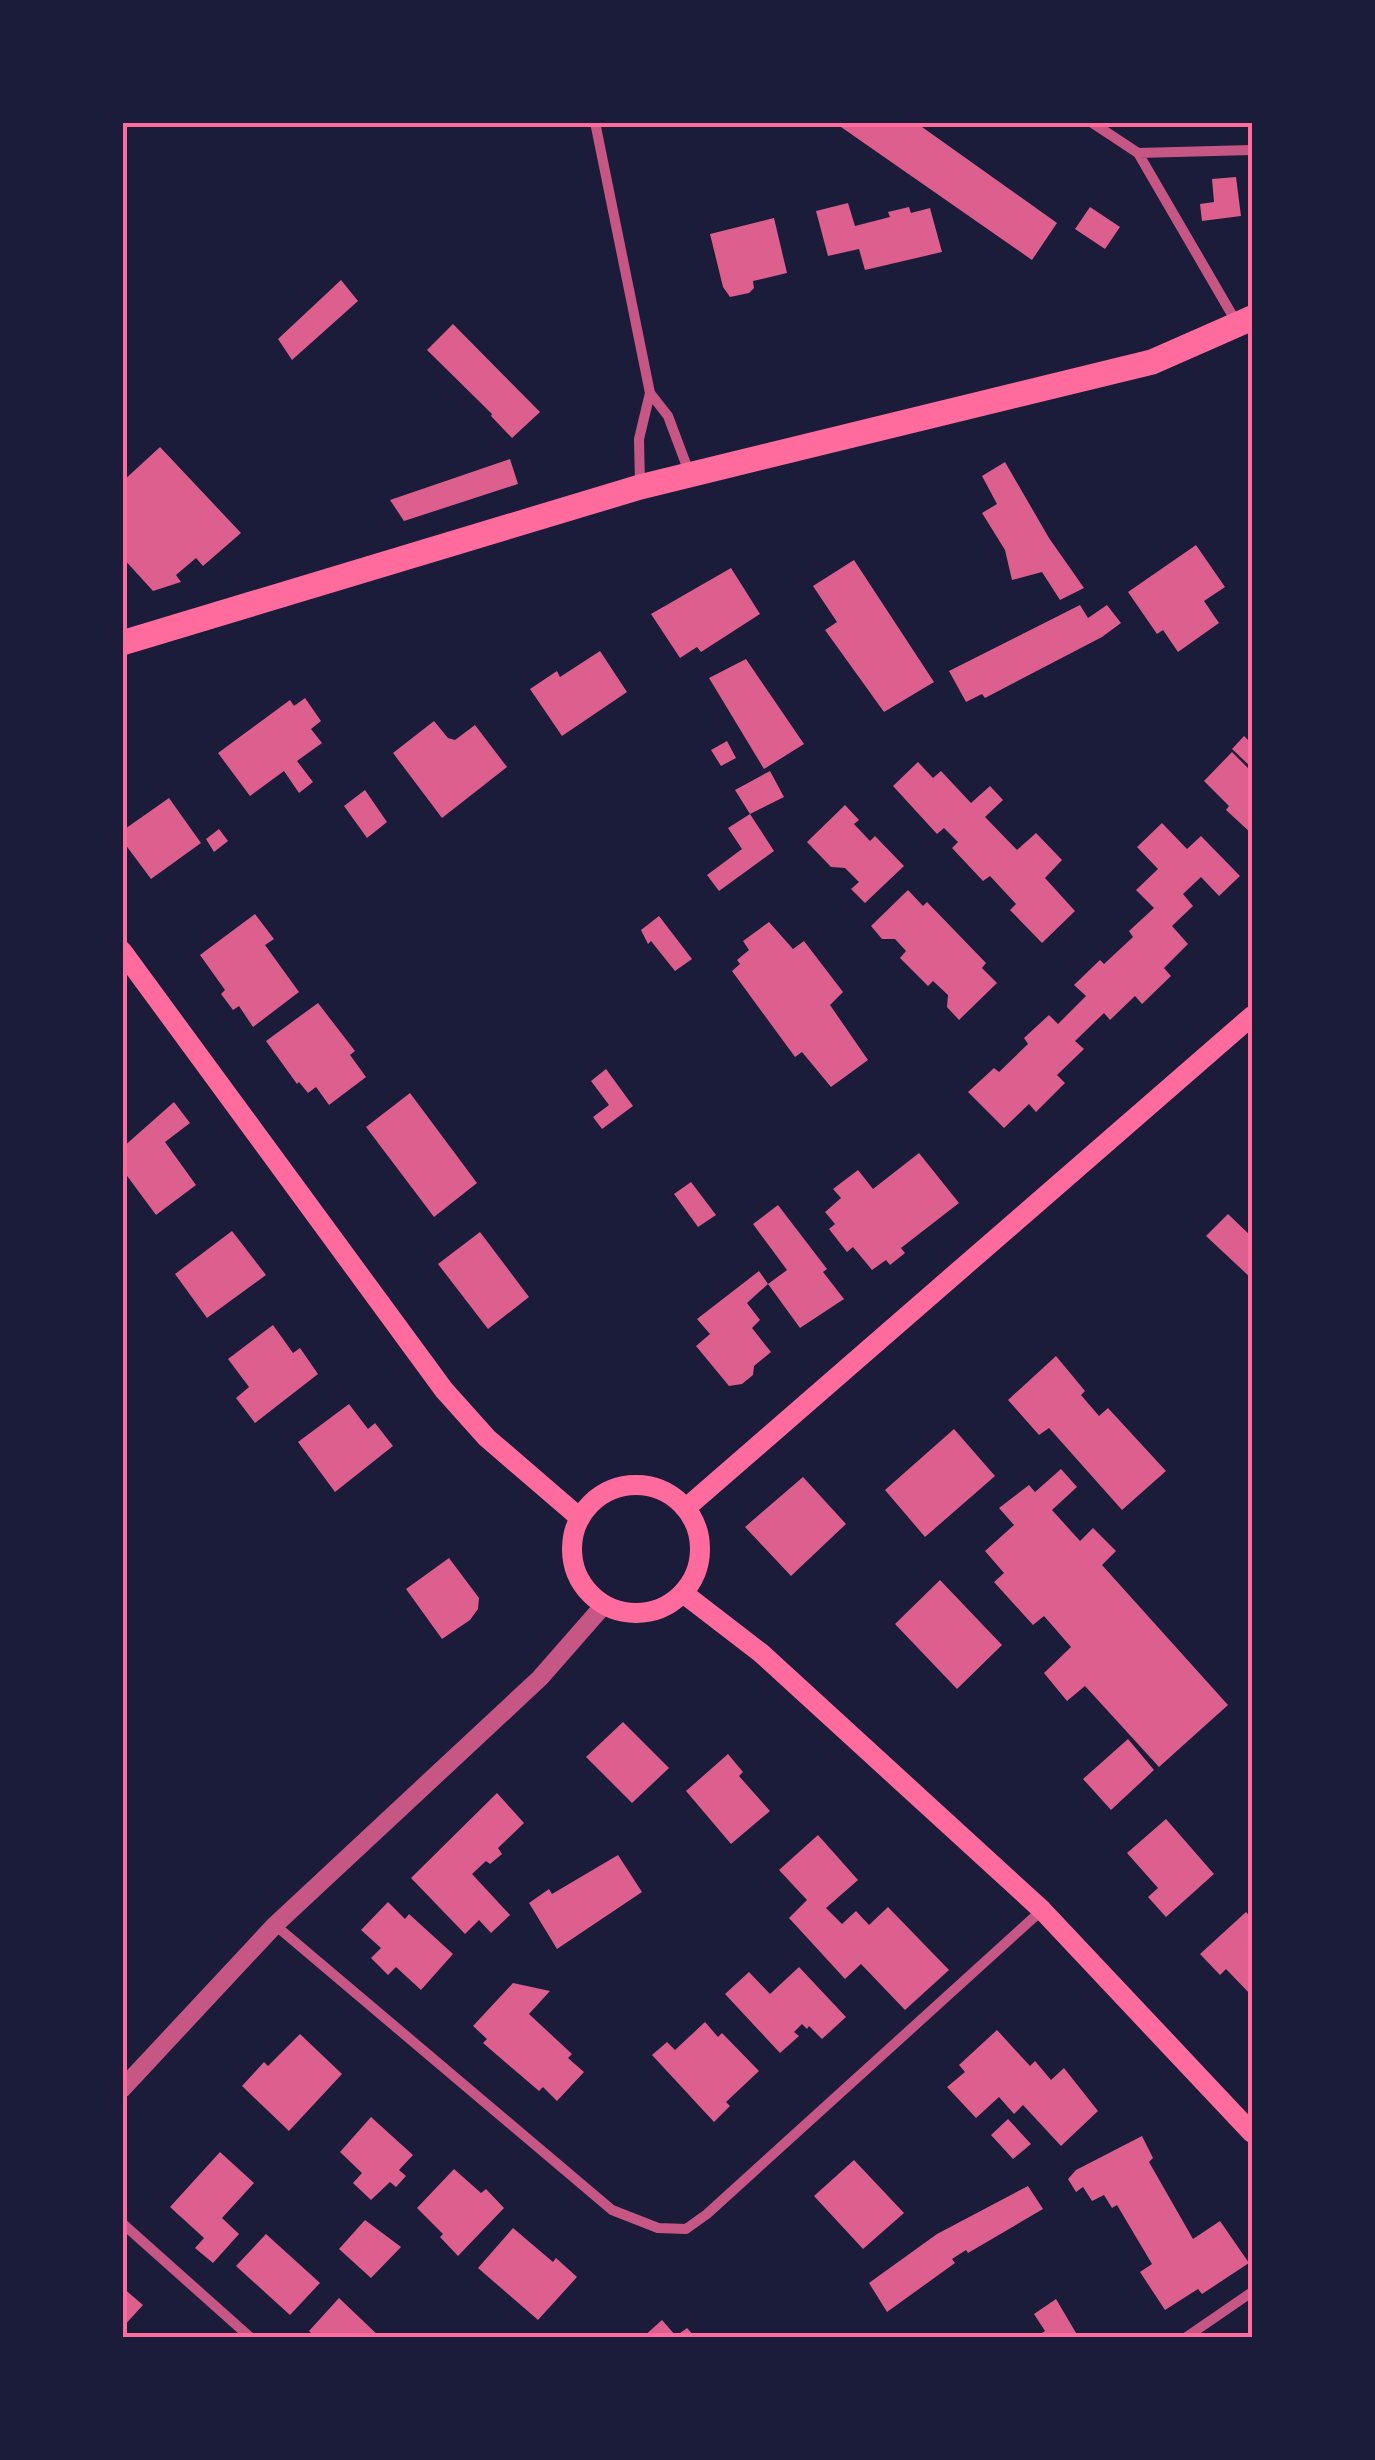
<svg xmlns="http://www.w3.org/2000/svg" width="1375" height="2460" viewBox="0 0 1375 2460" font-family="Signika,sans-serif">
	<rect width="100%" height="100%" fill="#1b1b3a"/>
	<path fill="#dd5f8e" d="M 844,122 L 915,122 L 1057,223 L 1032,260 L 841,127 Z
		M 1236,177 L 1241,216 L 1202,221 L 1200,204 L 1214,202 L 1212,179 Z
		M 848,203 L 855,226 L 890,217 L 888,212 L 909,207 L 911,213 L 930,208 L 942,252 L 865,270 L 859,249 L 828,256 L 816,211 Z
		M 1090,207 L 1120,227 L 1105,249 L 1075,229 Z
		M 774,218 L 787,273 L 753,281 L 754,288 L 749,293 L 730,297 L 723,287 L 710,234 Z
		M 341,280 L 358,301 L 292,360 L 278,339 Z
		M 453,324 L 540,412 L 512,438 L 491,416 L 492,414 L 427,350 Z
		M 160,447 L 241,533 L 203,566 L 196,558 L 176,575 L 181,582 L 153,591 L 122,557 L 122,482 Z
		M 510,459 L 518,484 L 404,521 L 390,500 Z
		M 1005,462 L 1049,538 L 1084,588 L 1060,600 L 1042,572 L 1012,580 L 1005,550 L 982,513 L 997,504 L 982,476 Z
		M 1196,545 L 1225,587 L 1204,601 L 1219,623 L 1178,652 L 1163,630 L 1157,634 L 1128,592 Z
		M 854,560 L 934,682 L 884,712 L 825,630 L 837,622 L 813,586 Z
		M 731,568 L 760,614 L 701,652 L 697,647 L 680,658 L 651,614 Z
		M 1080,605 L 1088,618 L 1107,605 L 1121,623 L 1102,637 L 985,698 L 982,694 L 966,702 L 949,671 Z
		M 600,651 L 627,692 L 562,736 L 530,689 L 557,671 L 560,677 Z
		M 746,659 L 804,744 L 764,769 L 709,678 Z
		M 305,698 L 321,721 L 311,729 L 322,743 L 297,761 L 313,782 L 299,793 L 284,771 L 250,796 L 218,753 L 290,700 L 294,706 Z
		M 434,721 L 448,738 L 455,740 L 475,725 L 507,767 L 442,818 L 393,753 Z
		M 1244,736 L 1252,744 L 1252,768 L 1232,749 Z
		M 727,741 L 736,758 L 721,766 L 711,750 Z
		M 1232,752 L 1252,772 L 1252,834 L 1226,810 L 1229,806 L 1204,781 Z
		M 918,762 L 933,778 L 941,771 L 971,803 L 990,786 L 1003,800 L 985,817 L 1017,850 L 1036,833 L 1062,860 L 1045,878 L 1075,911 L 1042,943 L 1010,910 L 1016,904 L 990,876 L 983,881 L 952,848 L 958,842 L 944,828 L 937,834 L 893,786 Z
		M 770,771 L 784,797 L 750,814 L 735,790 Z
		M 365,790 L 387,822 L 367,838 L 344,806 Z
		M 169,798 L 201,843 L 151,879 L 122,840 L 122,831 Z
		M 845,805 L 859,820 L 854,824 L 870,841 L 875,836 L 904,866 L 865,903 L 851,889 L 859,882 L 845,868 L 831,867 L 807,842 Z
		M 750,814 L 774,851 L 719,891 L 707,875 L 742,849 L 728,828 Z
		M 1162,823 L 1187,849 L 1201,836 L 1240,876 L 1219,896 L 1201,877 L 1183,894 L 1193,906 L 1172,926 L 1188,944 L 1164,968 L 1171,976 L 1142,1004 L 1135,996 L 1110,1020 L 1104,1013 L 1075,1041 L 1084,1049 L 1057,1075 L 1065,1083 L 1036,1112 L 1029,1104 L 1004,1128 L 968,1092 L 994,1068 L 999,1072 L 1028,1044 L 1024,1038 L 1049,1015 L 1058,1024 L 1086,996 L 1074,985 L 1100,960 L 1104,964 L 1133,937 L 1129,931 L 1154,908 L 1136,890 L 1158,869 L 1137,847 Z
		M 219,829 L 228,841 L 214,852 L 206,839 Z
		M 908,890 L 923,906 L 927,902 L 986,963 L 982,968 L 997,983 L 959,1020 L 947,1007 L 948,995 L 933,981 L 928,986 L 900,958 L 906,951 L 895,939 L 882,939 L 871,926 Z
		M 255,914 L 274,939 L 265,945 L 299,992 L 253,1027 L 239,1006 L 233,1010 L 221,994 L 225,990 L 200,955 Z
		M 659,916 L 692,959 L 675,971 L 651,941 L 648,944 L 641,930 Z
		M 769,922 L 793,949 L 804,941 L 843,992 L 830,1005 L 868,1060 L 831,1087 L 802,1052 L 795,1057 L 732,971 L 740,964 L 737,960 L 749,950 L 743,941 Z
		M 318,1003 L 355,1051 L 350,1055 L 366,1077 L 329,1105 L 316,1087 L 308,1093 L 299,1082 L 297,1084 L 266,1041 Z
		M 606,1069 L 633,1106 L 602,1129 L 593,1117 L 609,1105 L 591,1081 Z
		M 410,1093 L 477,1183 L 434,1217 L 366,1127 Z
		M 174,1102 L 190,1123 L 165,1142 L 196,1185 L 156,1215 L 122,1169 L 122,1148 Z
		M 919,1153 L 959,1203 L 901,1248 L 905,1253 L 890,1265 L 886,1260 L 872,1270 L 853,1247 L 847,1252 L 829,1229 L 835,1224 L 825,1212 L 841,1198 L 833,1189 L 858,1170 L 873,1189 Z
		M 691,1182 L 716,1215 L 698,1227 L 674,1194 Z
		M 778,1205 L 827,1269 L 823,1272 L 844,1299 L 800,1328 L 768,1284 L 787,1270 L 753,1224 Z
		M 1228,1214 L 1252,1237 L 1252,1279 L 1206,1236 Z
		M 232,1231 L 266,1275 L 207,1318 L 175,1274 Z
		M 480,1232 L 529,1297 L 488,1329 L 438,1264 Z
		M 759,1271 L 768,1284 L 747,1303 L 760,1320 L 752,1328 L 771,1352 L 754,1366 L 753,1375 L 742,1384 L 729,1386 L 696,1346 L 710,1334 L 697,1319 Z
		M 273,1325 L 293,1353 L 300,1348 L 318,1374 L 255,1423 L 236,1398 L 249,1387 L 228,1359 Z
		M 1056,1356 L 1085,1391 L 1081,1395 L 1099,1416 L 1108,1408 L 1166,1471 L 1122,1510 L 1049,1428 L 1039,1435 L 1008,1400 Z
		M 349,1404 L 368,1429 L 375,1423 L 393,1446 L 335,1492 L 298,1442 Z
		M 954,1429 L 995,1476 L 925,1537 L 885,1490 Z
		M 1061,1469 L 1077,1487 L 1052,1510 L 1080,1541 L 1093,1528 L 1116,1551 L 1102,1565 L 1228,1705 L 1159,1767 L 1085,1686 L 1067,1701 L 1044,1673 L 1071,1647 L 1044,1616 L 1033,1625 L 994,1582 L 1004,1573 L 985,1551 L 1014,1525 L 999,1508 L 1029,1485 L 1035,1492 Z
		M 803,1477 L 846,1524 L 791,1576 L 745,1527 Z
		M 449,1558 L 479,1598 L 478,1609 L 470,1620 L 442,1639 L 406,1589 Z
		M 940,1580 L 1002,1645 L 957,1689 L 895,1624 Z
		M 623,1722 L 669,1768 L 632,1803 L 586,1757 Z
		M 1128,1739 L 1154,1770 L 1111,1810 L 1083,1779 Z
		M 728,1754 L 743,1772 L 739,1776 L 770,1811 L 731,1844 L 686,1791 Z
		M 497,1793 L 524,1823 L 498,1848 L 502,1854 L 490,1864 L 486,1861 L 472,1874 L 510,1915 L 491,1933 L 479,1920 L 465,1934 L 411,1878 Z
		M 1166,1819 L 1214,1874 L 1166,1917 L 1148,1897 L 1158,1888 L 1127,1853 Z
		M 818,1835 L 858,1880 L 826,1908 L 842,1924 L 856,1911 L 869,1925 L 888,1907 L 949,1970 L 905,2010 L 861,1964 L 845,1979 L 789,1918 L 807,1900 L 779,1870 Z
		M 618,1855 L 642,1892 L 557,1949 L 529,1903 L 549,1889 L 552,1894 Z
		M 388,1902 L 405,1919 L 409,1914 L 453,1954 L 421,1990 L 396,1967 L 388,1975 L 371,1958 L 381,1948 L 361,1930 Z
		M 1246,1912 L 1252,1919 L 1252,1996 L 1226,1969 L 1220,1975 L 1200,1954 Z
		M 799,1967 L 846,2017 L 822,2039 L 809,2026 L 807,2029 L 802,2024 L 794,2032 L 799,2036 L 780,2053 L 725,1994 L 749,1972 L 770,1994 Z
		M 513,1983 L 550,1991 L 529,2014 L 572,2054 L 568,2058 L 584,2072 L 557,2101 L 543,2087 L 539,2091 L 483,2043 L 487,2039 L 473,2026 Z
		M 705,2022 L 718,2037 L 722,2033 L 759,2071 L 726,2102 L 730,2106 L 714,2122 L 652,2055 L 667,2042 L 675,2050 Z
		M 997,2030 L 1030,2066 L 1035,2061 L 1051,2080 L 1064,2068 L 1098,2111 L 1061,2146 L 1023,2105 L 1014,2114 L 999,2097 L 976,2118 L 947,2087 L 965,2072 L 959,2065 Z
		M 300,2034 L 342,2074 L 289,2131 L 242,2086 L 264,2062 L 268,2066 Z
		M 371,2117 L 413,2155 L 399,2170 L 406,2176 L 396,2187 L 390,2182 L 371,2200 L 353,2183 L 362,2173 L 340,2152 Z
		M 1008,2119 L 1031,2144 L 1013,2159 L 991,2135 Z
		M 1142,2136 L 1153,2158 L 1149,2162 L 1193,2239 L 1220,2221 L 1249,2263 L 1202,2294 L 1198,2289 L 1165,2310 L 1140,2272 L 1152,2264 L 1117,2205 L 1112,2208 L 1104,2195 L 1092,2201 L 1083,2187 L 1076,2192 L 1068,2179 L 1076,2170 Z
		M 220,2152 L 254,2183 L 222,2218 L 239,2234 L 213,2263 L 195,2248 L 204,2238 L 170,2207 Z
		M 854,2160 L 904,2213 L 863,2249 L 814,2196 Z
		M 454,2169 L 481,2193 L 486,2189 L 504,2208 L 458,2256 L 440,2237 L 443,2234 L 417,2208 Z
		M 1028,2186 L 1043,2209 L 968,2253 L 966,2250 L 952,2259 L 955,2263 L 887,2312 L 869,2283 L 937,2234 Z
		M 365,2220 L 401,2247 L 371,2278 L 339,2249 Z
		M 513,2228 L 553,2262 L 556,2258 L 577,2277 L 538,2320 L 478,2268 Z
		M 266,2234 L 320,2283 L 290,2315 L 236,2266 Z
		M 122,2287 L 143,2305 L 122,2328 Z
		M 339,2298 L 381,2338 L 316,2338 L 309,2331 Z
		M 1056,2299 L 1079,2338 L 1034,2338 L 1045,2331 L 1034,2314 Z
		M 662,2320 L 676,2336 L 687,2328 L 696,2338 L 642,2338 Z"/>
	<g fill="none" stroke-linecap="round" stroke-linejoin="round">
		<path stroke="#c65784" stroke-width="10" d="M 595,122 L 650,393 L 639,439 L 640,485
			M 1091,122 L 1138,153 L 1238,325
			M 1138,153 L 1252,150
			M 650,393 L 668,416 L 689,472
			M 275,1925 L 612,2210 L 658,2228 L 686,2229 L 707,2214 L 1042,1910
			M 122,2223 L 251,2338
			M 1185,2338 L 1252,2292"/>
		<path stroke="#c65784" stroke-width="18" d="M 122,2089 L 275,1925 L 540,1678 L 604,1605"/>
		<path stroke="#ff6b9d" stroke-width="20" d="M 122,951 L 444,1390 L 487,1438 L 580,1518
			M572 1549a64 64 0 1 1 128 0a64 64 0 1 1-128 0Z
			M 686,1508 L 1252,1016
			M 683,1593 L 761,1653 L 1042,1910 L 1252,2133"/>
		<path stroke="#ff6b9d" stroke-width="25" d="M 122,643 L 640,487 L 1152,362 L 1252,318"/>
	</g>
	<rect width="1375" height="2460" fill="none" stroke="#1b1b3a" stroke-width="250"/>
	<rect x="125" y="125" width="1125" height="2210" fill="none" stroke="#ff6b9d" stroke-width="4"/>
</svg>
